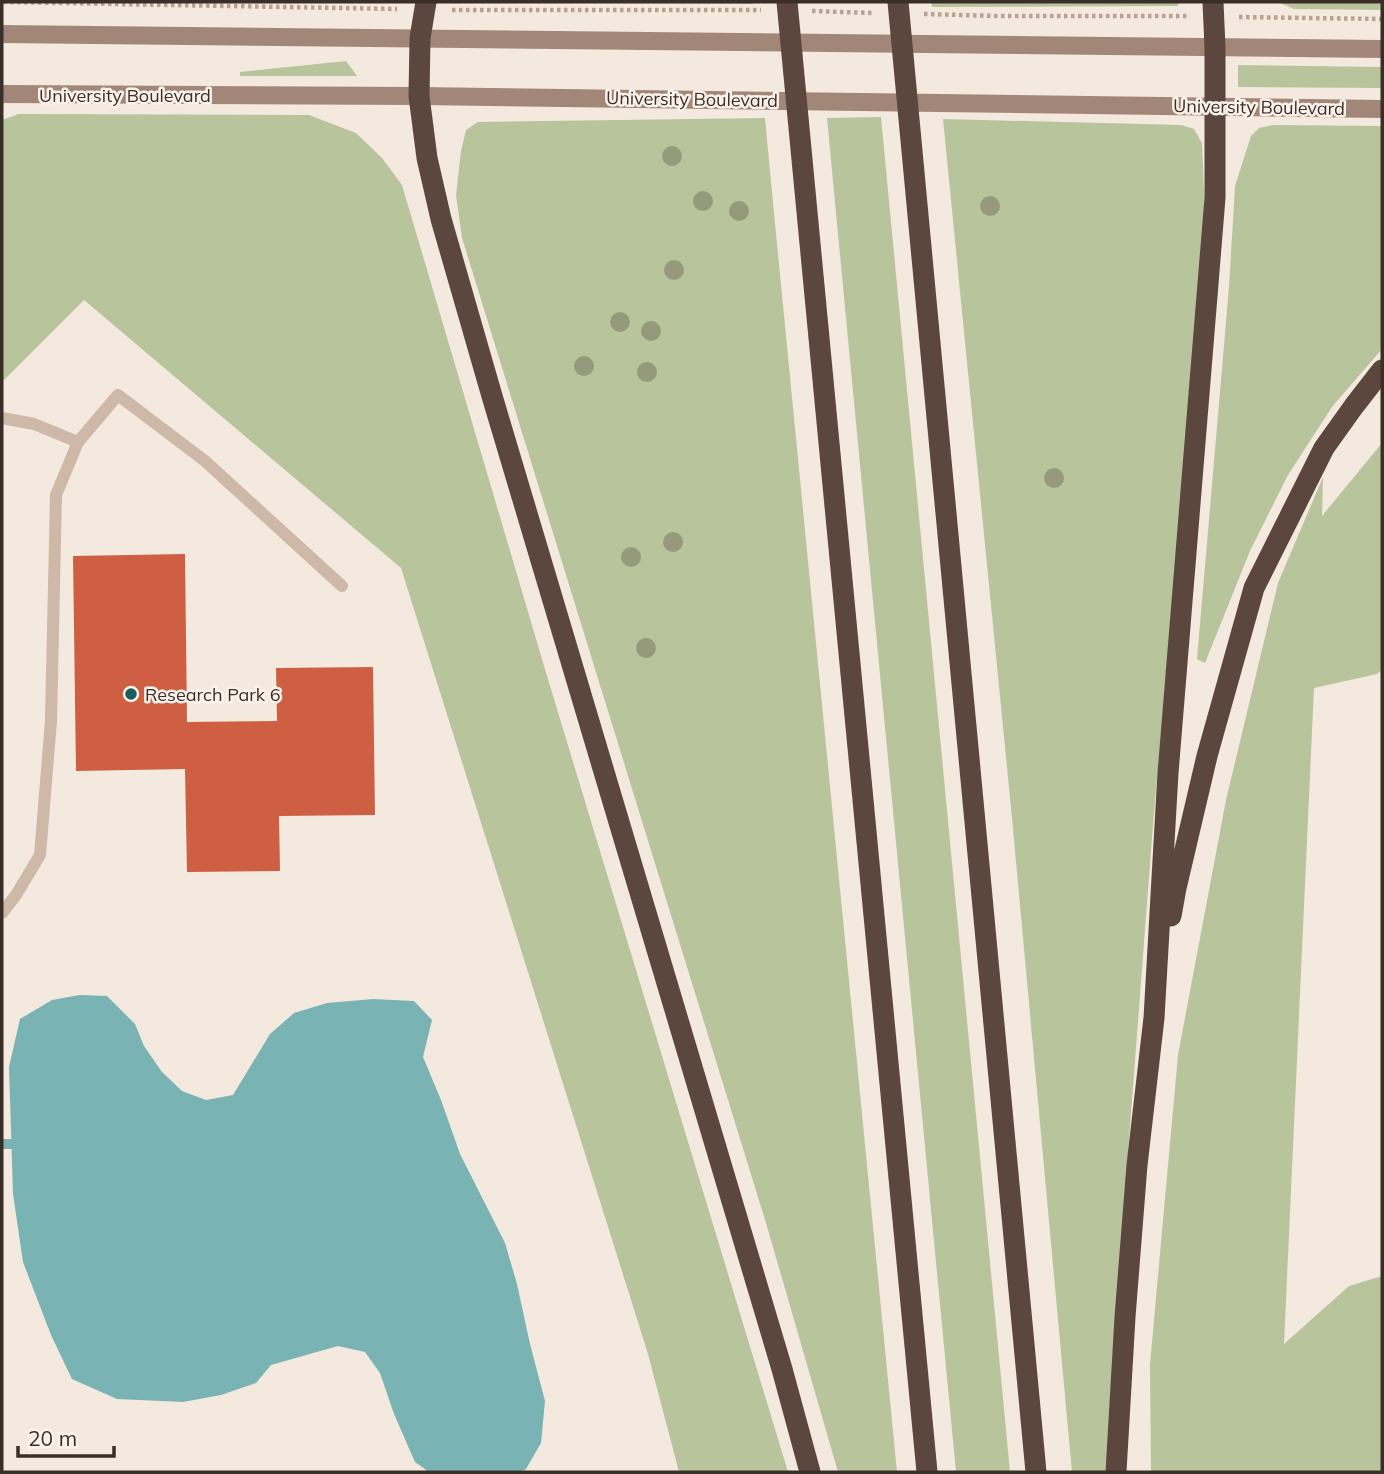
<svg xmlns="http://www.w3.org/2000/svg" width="1384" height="1474" viewBox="0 0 1384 1474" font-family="Mulish,sans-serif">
	<rect width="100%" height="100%" fill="#f4e9de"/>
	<path fill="#b8c59c" d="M 457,2 L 754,2 L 754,4 Z
		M 931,2 L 1179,2 L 1178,6 L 932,7 Z
		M 1278,2 L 1382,2 L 1382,10 L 1294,9 Z
		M 346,61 L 357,76 L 240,76 L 240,72 Z
		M 1238,65 L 1382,67 L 1382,88 L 1238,87 Z
		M 19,114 L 309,115 L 356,133 L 382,158 L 402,185 L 544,666 L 788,1472 L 679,1472 L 648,1354 L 401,568 L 84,300 L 2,382 L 2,120 Z
		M 881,117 L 1010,1472 L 956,1472 L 836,213 L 827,118 Z
		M 765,118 L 774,213 L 897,1472 L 838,1472 L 766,1223 L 462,238 L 456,195 L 461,151 L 466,130 L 478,122 Z
		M 943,119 L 1181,125 L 1194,129 L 1202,143 L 1205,214 L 1152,838 L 1123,1218 L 1109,1472 L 1072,1472 L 1012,818 Z
		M 1273,125 L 1382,126 L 1382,349 L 1332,407 L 1288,475 L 1250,551 L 1205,663 L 1197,659 L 1229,287 L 1235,186 L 1251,136 L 1259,128 Z
		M 1382,443 L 1382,670 L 1377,674 L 1314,688 L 1284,1344 L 1349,1286 L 1382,1276 L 1382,1472 L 1151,1472 L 1150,1364 L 1178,1055 L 1226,800 L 1278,583 L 1323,477 L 1322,516 Z"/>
	<path fill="#7ab3b4" d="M 80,995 L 107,996 L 135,1024 L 144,1046 L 162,1072 L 182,1091 L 206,1100 L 233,1095 L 270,1034 L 294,1013 L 327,1003 L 373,999 L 414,1001 L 432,1020 L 423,1057 L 441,1100 L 460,1154 L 505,1243 L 517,1284 L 530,1344 L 545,1401 L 541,1443 L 526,1469 L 520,1472 L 429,1472 L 415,1462 L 394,1414 L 380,1373 L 365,1352 L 338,1346 L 271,1365 L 256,1383 L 221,1395 L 183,1402 L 117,1399 L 72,1379 L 51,1335 L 23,1262 L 13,1194 L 9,1067 L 20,1019 L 52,1000 Z"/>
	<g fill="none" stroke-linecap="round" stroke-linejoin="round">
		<path stroke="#7ab3b4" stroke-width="10" d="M 2,1144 L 11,1144"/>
	</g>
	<path fill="#ce5f42" d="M 185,554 L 187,722 L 277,721 L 276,668 L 373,667 L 375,815 L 279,816 L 280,871 L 187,872 L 185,769 L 76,771 L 73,556 Z"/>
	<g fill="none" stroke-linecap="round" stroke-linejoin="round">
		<path stroke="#baa292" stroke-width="4.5" stroke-dasharray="3.5 3.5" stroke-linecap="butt" d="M 3,2 L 397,9
			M 452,10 L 761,10
			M 812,11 L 873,13
			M 924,14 L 998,16 L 1188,16
			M 1239,17 L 1382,19"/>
		<path stroke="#ceb8a8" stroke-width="12" d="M 2,418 L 34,424 L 78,442
			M 2,913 L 16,895 L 40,855 L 51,721 L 56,495 L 78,442 L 118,395 L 205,461 L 342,586"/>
		<path stroke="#a28779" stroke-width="18" d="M 2,34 L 1382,49
			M 2,94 L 419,96 L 1382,109"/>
		<path stroke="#5c473f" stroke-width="21" d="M 426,2 L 420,38 L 419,96 L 427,158 L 441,219 L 492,396 L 782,1369 L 810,1472
			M 787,2 L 927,1472
			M 898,2 L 1036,1472
			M 1171,916 L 1176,888 L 1207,756 L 1254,588 L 1324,448 L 1354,406 L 1382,370
			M 1116,1472 L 1125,1317 L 1137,1165 L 1154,1018 L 1168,773 L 1215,198 L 1215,48 L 1213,2"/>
	</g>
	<g fill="#969a7c">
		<circle cx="672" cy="156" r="10"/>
		<circle cx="703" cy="201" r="10"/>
		<circle cx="990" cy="206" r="10"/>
		<circle cx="739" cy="211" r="10"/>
		<circle cx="674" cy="270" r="10"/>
		<circle cx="620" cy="322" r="10"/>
		<circle cx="651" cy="331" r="10"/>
		<circle cx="584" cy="366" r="10"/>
		<circle cx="647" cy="372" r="10"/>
		<circle cx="1054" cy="478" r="10"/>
		<circle cx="673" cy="542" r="10"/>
		<circle cx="631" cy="557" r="10"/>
		<circle cx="646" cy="648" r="10"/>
	</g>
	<circle fill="#1b5d5f" stroke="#fbf3eb" stroke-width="2.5" cx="131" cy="694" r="7"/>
	<g text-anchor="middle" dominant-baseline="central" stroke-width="5" stroke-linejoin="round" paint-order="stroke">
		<g font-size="18" fill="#3a2e29" stroke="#fbf3eb">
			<text x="125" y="95">University Boulevard</text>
			<text transform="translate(692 99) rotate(1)">University Boulevard</text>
			<text transform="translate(1259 107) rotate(1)">University Boulevard</text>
		</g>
		<g font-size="18" fill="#3a2e29" stroke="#fbf3eb" text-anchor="start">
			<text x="145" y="694">Research Park 6</text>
		</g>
	</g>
	<rect width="1384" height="1474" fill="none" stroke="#3a2e29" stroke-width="7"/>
	<path d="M18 1446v10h96v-10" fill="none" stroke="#3a2e29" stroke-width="3.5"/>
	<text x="28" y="1446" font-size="21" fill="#3a2e29" stroke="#fbf3eb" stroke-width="5" paint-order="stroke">20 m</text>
</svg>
